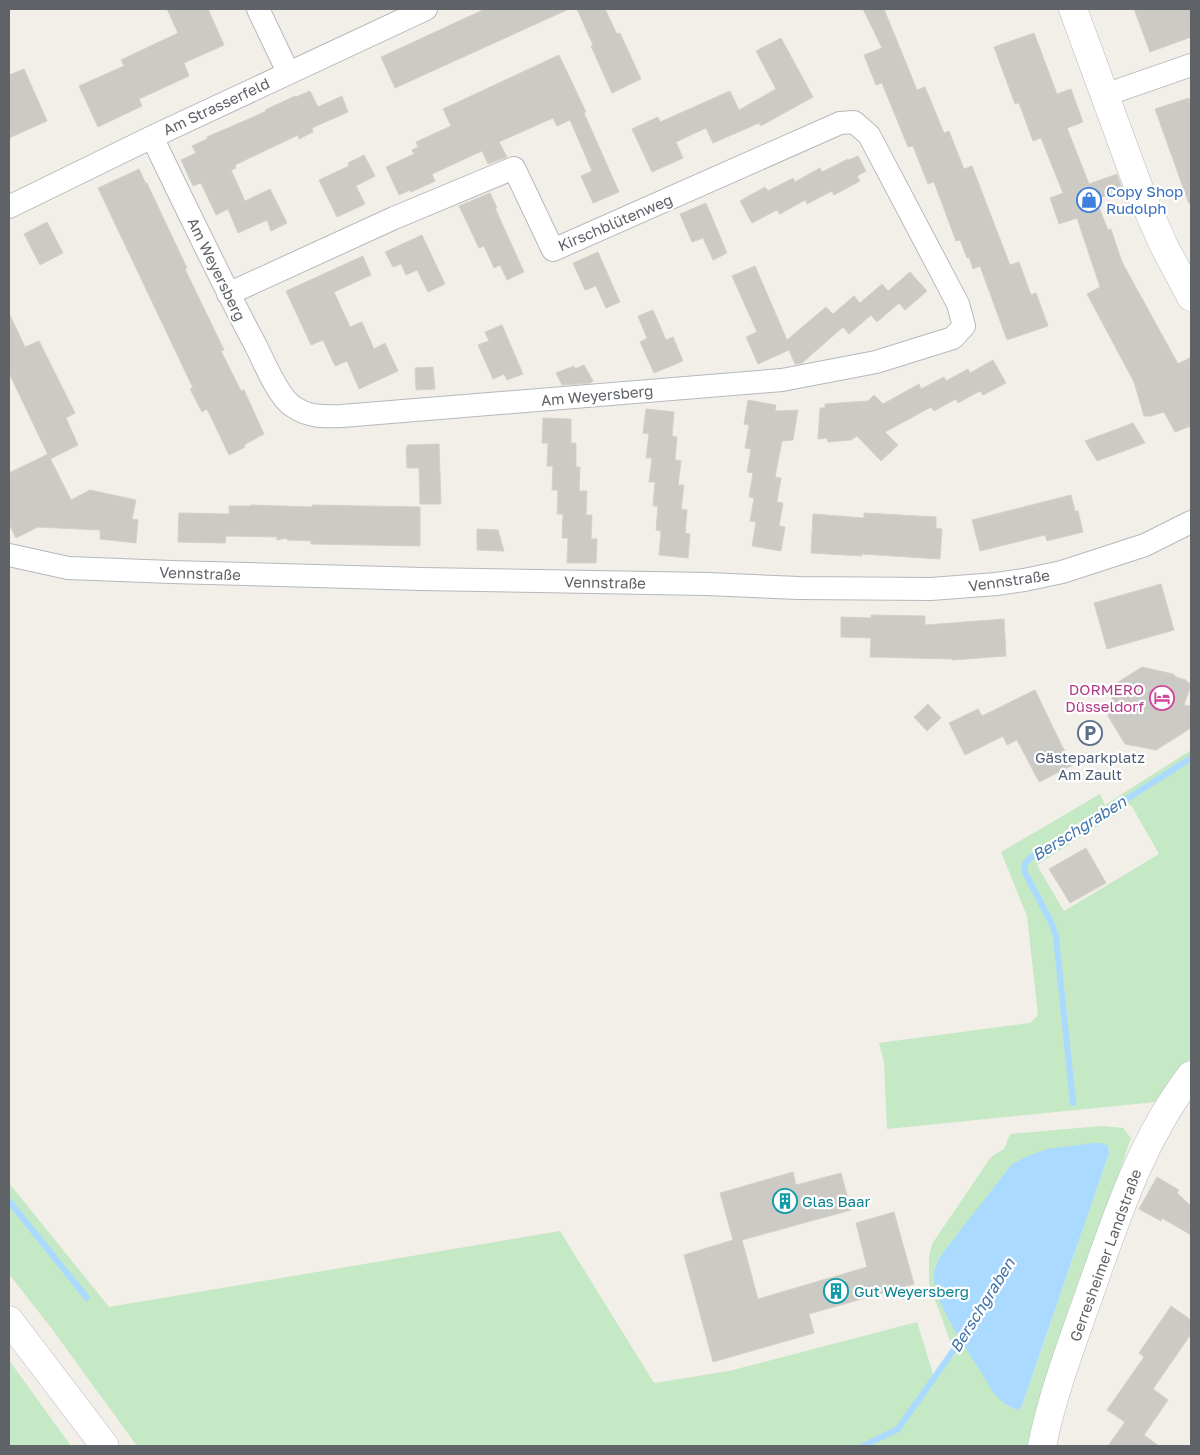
<svg xmlns="http://www.w3.org/2000/svg" width="1200" height="1455" viewBox="0 0 1200 1455" font-family="'Golos Text',sans-serif">
	<rect width="100%" height="100%" fill="#f1efe8"/>
	<path fill="#c5e8c5" fill-rule="evenodd" d="M 1191,750 L 1191,1058 L 1156,1102 L 887,1129 L 884,1062 L 879,1043 L 1030,1023 L 1038,1015 L 1027,916 L 1001,852 L 1100,794 L 1105,805 ZM 1131,805 L 1159,854 L 1064,911 L 1037,865 Z
		M 1101,1126 L 1123,1128 L 1131,1138 L 1111,1197 L 1071,1302 L 1042,1391 L 1032,1446 L 869,1446 L 899,1430 L 954,1352 L 929,1283 L 929,1257 L 932,1244 L 991,1157 L 1004,1149 L 1010,1134 ZM 1108,1146 L 1109,1153 L 1021,1408 L 1017,1410 L 1007,1406 L 934,1279 C 934,1269 936,1263 942,1254 Z
		M 9,1183 L 109,1307 L 560,1231 L 654,1383 L 729,1371 L 917,1322 L 934,1377 L 897,1428 L 860,1446 L 137,1446 L 52,1329 L 9,1274 Z
		M 9,1360 L 71,1446 L 9,1446 Z"/>
	<path fill="#aadaff" d="M 1095,1143 L 1101,1143 L 1108,1146 L 1109,1153 L 1021,1408 L 1017,1410 C 1010,1407 1004,1404 998,1398 C 991,1391 986,1380 981,1372 C 967,1350 936,1305 934,1280 C 933,1270 937,1262 942,1254 L 1012,1164 L 1026,1157 L 1047,1149 Z"/>
	<g fill="none" stroke-linecap="round" stroke-linejoin="round">
		<path stroke="#aadaff" stroke-width="6" d="M 1073,1103 L 1056,937 L 1051,922 L 1024,871 L 1025,864 L 1031,857 L 1066,838 L 1191,758
			M 9,1201 L 87,1298
			M 863,1446 L 898,1429 L 965,1334"/>
	</g>
	<path fill="#cccac5" stroke="#d6d1c6" d="M 167,9 L 208,9 L 224,45 L 184,63 L 189,76 L 139,99 L 142,106 L 98,127 L 79,86 L 124,66 L 121,60 L 178,33 Z
		M 485,9 L 569,9 L 395,88 L 381,57 Z
		M 577,9 L 605,9 L 617,34 L 620,33 L 641,79 L 612,93 L 591,46 L 593,45 Z
		M 863,9 L 884,9 L 917,90 L 925,87 L 944,133 L 949,131 L 964,169 L 972,166 L 1010,265 L 1019,262 L 1031,295 L 1036,293 L 1048,326 L 1007,340 L 980,266 L 973,269 L 969,257 L 967,258 L 960,240 L 956,241 L 934,182 L 928,184 L 913,146 L 908,147 L 882,83 L 876,85 L 864,55 L 882,48 Z
		M 1134,9 L 1191,9 L 1191,37 L 1150,52 Z
		M 1034,33 L 1057,94 L 1071,89 L 1083,122 L 1067,128 L 1089,184 L 1117,174 L 1122,188 L 1096,200 L 1108,230 L 1111,229 L 1122,262 L 1178,364 L 1191,357 L 1191,426 L 1175,432 L 1164,412 L 1151,416 L 1144,416 L 1134,382 L 1087,294 L 1100,287 L 1077,218 L 1059,224 L 1050,198 L 1063,193 L 1041,138 L 1033,141 L 1019,103 L 1015,104 L 994,47 Z
		M 781,38 L 813,97 L 761,126 L 759,123 L 713,143 L 706,128 L 676,142 L 683,158 L 652,172 L 632,129 L 658,117 L 660,122 L 730,91 L 739,110 L 776,89 L 756,51 Z
		M 559,55 L 586,112 L 584,113 L 619,192 L 593,203 L 581,176 L 592,171 L 570,120 L 557,126 L 553,118 L 499,142 L 507,157 L 488,164 L 482,151 L 432,174 L 435,181 L 411,192 L 410,190 L 399,195 L 386,167 L 414,154 L 412,150 L 418,147 L 416,142 L 451,126 L 443,109 Z
		M 24,69 L 47,121 L 9,138 L 9,75 Z
		M 310,91 L 318,107 L 342,96 L 348,112 L 312,128 L 313,132 L 299,139 L 298,135 L 235,165 L 236,168 L 231,170 L 245,201 L 270,189 L 287,223 L 271,231 L 267,220 L 238,233 L 228,209 L 216,215 L 201,183 L 193,186 L 181,160 L 196,153 L 192,146 L 207,139 L 207,137 L 251,118 L 266,111 L 265,110 L 295,96 L 296,97 Z
		M 1189,98 L 1191,108 L 1191,203 L 1189,204 L 1155,109 Z
		M 364,155 L 375,176 L 356,186 L 365,204 L 337,217 L 319,180 L 349,166 L 348,163 Z
		M 858,156 L 866,171 L 857,176 L 860,181 L 834,195 L 832,191 L 807,204 L 805,200 L 780,214 L 777,210 L 752,223 L 740,201 L 765,187 L 768,191 L 793,178 L 795,182 L 820,168 L 822,172 L 848,159 L 849,160 Z
		M 139,169 L 146,184 L 147,183 L 153,196 L 187,268 L 185,269 L 224,350 L 221,351 L 241,391 L 244,390 L 264,434 L 244,445 L 245,447 L 229,455 L 207,409 L 202,412 L 190,389 L 193,388 L 98,188 Z
		M 490,193 L 497,208 L 495,208 L 524,272 L 507,280 L 500,265 L 494,268 L 484,246 L 479,248 L 459,206 Z
		M 706,203 L 727,253 L 713,260 L 703,238 L 692,242 L 680,214 Z
		M 47,222 L 63,253 L 40,265 L 24,234 Z
		M 422,235 L 445,284 L 428,292 L 417,270 L 406,275 L 401,264 L 393,267 L 385,252 Z
		M 598,252 L 620,302 L 606,308 L 596,286 L 585,290 L 573,263 Z
		M 363,256 L 371,275 L 334,292 L 350,327 L 362,322 L 374,349 L 385,343 L 398,371 L 359,389 L 347,361 L 335,366 L 323,340 L 311,345 L 286,291 Z
		M 755,266 L 787,340 L 826,307 L 833,314 L 854,296 L 860,303 L 882,284 L 888,291 L 910,272 L 927,291 L 905,310 L 899,303 L 877,322 L 871,315 L 849,334 L 843,327 L 802,363 L 795,364 L 789,350 L 758,364 L 746,337 L 757,332 L 732,276 Z
		M 653,310 L 666,340 L 673,337 L 683,361 L 654,373 L 640,342 L 647,338 L 638,316 Z
		M 9,313 L 25,347 L 39,341 L 75,413 L 66,418 L 78,445 L 50,459 L 9,373 Z
		M 502,325 L 523,374 L 507,380 L 504,374 L 493,379 L 478,345 L 489,341 L 485,332 Z
		M 993,360 L 1006,383 L 983,395 L 980,391 L 958,403 L 956,399 L 934,411 L 931,407 L 885,432 L 898,445 L 881,461 L 857,436 L 851,440 L 828,442 L 827,438 L 818,439 L 820,408 L 825,408 L 825,404 L 868,401 L 874,395 L 883,404 L 919,384 L 921,389 L 944,377 L 946,381 L 968,369 L 970,373 Z
		M 584,365 L 593,381 L 590,383 L 562,385 L 556,373 L 574,366 L 575,369 Z
		M 433,367 L 435,389 L 416,390 L 415,368 Z
		M 748,400 L 776,405 L 775,411 L 798,410 L 793,440 L 782,441 L 775,477 L 781,478 L 777,502 L 783,503 L 779,526 L 785,527 L 781,551 L 752,546 L 756,522 L 750,521 L 754,498 L 749,497 L 753,473 L 747,472 L 751,449 L 745,448 L 749,425 L 744,424 Z
		M 646,409 L 674,412 L 672,436 L 677,437 L 675,460 L 681,461 L 678,485 L 684,485 L 681,509 L 687,510 L 685,533 L 690,534 L 688,558 L 659,555 L 661,531 L 656,530 L 658,506 L 653,506 L 655,482 L 649,482 L 652,458 L 646,458 L 649,434 L 643,433 Z
		M 543,418 L 571,419 L 571,443 L 576,443 L 576,467 L 580,467 L 579,491 L 587,491 L 586,515 L 592,515 L 591,539 L 597,539 L 596,563 L 567,563 L 568,538 L 562,538 L 563,514 L 557,514 L 558,490 L 552,490 L 553,466 L 547,466 L 548,443 L 542,443 Z
		M 1133,423 L 1145,443 L 1097,461 L 1085,441 Z
		M 439,444 L 441,504 L 420,504 L 419,468 L 407,468 L 406,448 L 407,448 L 407,445 Z
		M 48,454 L 71,500 L 90,490 L 136,500 L 132,519 L 138,520 L 136,543 L 100,539 L 100,530 L 38,527 L 16,538 L 9,524 L 9,473 Z
		M 1071,495 L 1075,511 L 1078,511 L 1083,532 L 1047,541 L 1045,535 L 980,551 L 972,520 Z
		M 251,505 L 312,507 L 312,505 L 420,507 L 420,546 L 311,544 L 311,541 L 287,540 L 287,538 L 277,540 L 277,537 L 226,536 L 225,543 L 178,542 L 179,513 L 229,514 L 229,506 L 251,506 Z
		M 864,513 L 936,517 L 936,528 L 942,529 L 940,559 L 862,554 L 862,556 L 811,553 L 813,514 L 864,518 Z
		M 477,529 L 498,530 L 504,551 L 477,550 Z
		M 1161,584 L 1174,630 L 1107,649 L 1094,603 Z
		M 871,615 L 925,616 L 925,625 L 1004,619 L 1006,656 L 952,660 L 952,659 L 870,657 L 871,638 L 841,637 L 841,617 L 871,618 Z
		M 1142,667 L 1173,674 L 1176,677 L 1186,680 L 1191,685 L 1184,705 L 1191,706 L 1191,728 L 1156,750 L 1125,744 L 1108,716 L 1115,684 Z
		M 1035,690 L 1062,746 L 1073,765 L 1039,782 L 1017,740 L 1007,745 L 1003,736 L 965,755 L 949,723 L 978,709 L 982,716 Z
		M 928,704 L 941,718 L 927,731 L 914,717 Z
		M 1086,848 L 1106,883 L 1070,903 L 1049,869 Z
		M 793,1172 L 796,1185 L 841,1173 L 851,1210 L 742,1240 L 758,1299 L 867,1267 L 856,1223 L 894,1212 L 914,1284 L 809,1314 L 814,1333 L 713,1362 L 684,1255 L 733,1240 L 720,1193 Z
		M 1157,1177 L 1179,1190 L 1177,1193 L 1191,1206 L 1191,1235 L 1162,1218 L 1161,1221 L 1139,1209 Z
		M 1171,1306 L 1191,1320 L 1191,1334 L 1153,1389 L 1168,1400 L 1144,1435 L 1159,1446 L 1108,1446 L 1125,1422 L 1107,1410 L 1144,1357 L 1139,1353 Z"/>
	<g fill="none" stroke-linecap="round" stroke-linejoin="round">
		<defs>
			<path id="street" d="M 258,9 L 288,72
				M 1105,95 L 1191,65
				M 152,137 C 186,207 219,277 256,346 C 264,362 277,394 291,405 C 307,417 323,417 342,416 L 782,380 L 876,362 L 953,338 L 964,326 L 958,304 L 869,135 L 854,122 L 840,123 L 553,250 L 514,168 L 394,218 L 228,294
				M 9,207 L 152,137 L 426,9
				M 9,555 L 68,568 L 171,572 L 422,579 L 707,584 L 799,588 L 931,589 L 996,584 L 1024,580 L 1062,572 L 1145,545 L 1191,522"/>
			<path id="secondary" d="M 1073,9 L 1141,194 L 1164,246 L 1191,297
				M 9,1320 L 105,1446
				M 1042,1446 C 1052,1396 1071,1346 1088,1298 C 1116,1219 1140,1142 1191,1075"/>
		</defs>
		<use href="#street" stroke="#b5b8bc" stroke-width="24"/>
		<use href="#secondary" stroke="#b6babf" stroke-width="29"/>
		<use href="#street" stroke="#fff" stroke-width="22"/>
		<use href="#secondary" stroke="#fff" stroke-width="28"/>
	</g>
	<defs>
		<symbol id="shop-ring" viewBox="-11 -11 22 22"><circle r="9.5" fill="#fff" stroke="#3f7fe0" stroke-width="1.5"/><path d="M-5-2.5h2.3a2.7 3.5 0 0 1 5.4 0H5L5.5 6h-11ZM-1.5-2.5h3a1.5 2.3 0 0 0-3 0Z" fill="#3f7fe0"/></symbol>
		<symbol id="hotel-ring" viewBox="-11 -11 22 22"><circle r="9.5" fill="#fff" stroke="#d1479c" stroke-width="1.5"/><path d="M-6-4.5h1.5V1H6V5H4.5V3h-9V5H-6ZM-4 0a1.8 1.8 0 1 1 3.6 0ZM.5 0V-2.5h3Q6-2.5 6 0Z" fill="#d1479c"/></symbol>
		<symbol id="parking-ring" viewBox="-11 -11 22 22"><circle r="9.5" fill="#fff" stroke="#5c6f8a" stroke-width="1.5"/><path d="M-3.5-5.5H1a3.5 3.5 0 0 1 0 7H-1V5.5H-3.5ZM-1-3.4V-.6H.8a1.4 1.4 0 0 0 0-2.8Z" fill="#5c6f8a"/></symbol>
		<symbol id="building-ring" viewBox="-11 -11 22 22"><circle r="9.5" fill="#fff" stroke="#0f9aa8" stroke-width="1.5"/><path d="M-4-6H4V6H1V3H-1V6H-4ZM-2.5-4.3h1.7v1.8h-1.7ZM.8-4.3h1.7v1.8H.8ZM-2.5-1h1.7V.8h-1.7ZM.8-1h1.7V.8H.8Z" fill="#0f9aa8"/></symbol>
	</defs>
	<g fill-rule="evenodd">
		<use href="#shop-ring" x="1075" y="186" width="28" height="28"/>
		<use href="#hotel-ring" x="1148" y="684" width="28" height="28"/>
		<use href="#parking-ring" x="1076" y="719" width="28" height="28"/>
		<use href="#building-ring" x="771" y="1187" width="28" height="28"/>
		<use href="#building-ring" x="822" y="1277" width="28" height="28"/>
	</g>
	<g text-anchor="middle" dominant-baseline="central" stroke-width="4.5" stroke-linejoin="round" paint-order="stroke">
		<g font-size="15" fill="#5f6368" stroke="#fff">
			<text transform="translate(216 106) rotate(-25)">Am Strasserfeld</text>
			<text transform="translate(615 222) rotate(-23)">Kirschblütenweg</text>
			<text transform="translate(217 269) rotate(64)">Am Weyersberg</text>
			<text transform="translate(597 395) rotate(-5)">Am Weyersberg</text>
			<text transform="translate(200 573) rotate(2)">Vennstraße</text>
			<text transform="translate(1009 580) rotate(-8)">Vennstraße</text>
			<text transform="translate(605 582) rotate(1)">Vennstraße</text>
			<text transform="translate(1105 1255) rotate(-70)">Gerresheimer Landstraße</text>
		</g>
		<g font-size="15" fill="#366cbe" stroke="#fff" text-anchor="start">
			<text x="1106" y="191">Copy Shop<tspan x="1106" dy="17">Rudolph</tspan></text>
		</g>
		<g font-size="15" fill="#b23c85" stroke="#fff" text-anchor="end">
			<text x="1144" y="689">DORMERO<tspan x="1144" dy="17">Düsseldorf</tspan></text>
		</g>
		<g font-size="15" fill="#4e5e75" stroke="#fff">
			<text x="1090" y="757">Gästeparkplatz<tspan x="1090" dy="17">Am Zault</tspan></text>
		</g>
		<g font-size="15" fill="#0d838f" stroke="#fff" text-anchor="start">
			<text x="802" y="1201">Glas Baar</text>
			<text x="854" y="1291">Gut Weyersberg</text>
		</g>
		<g font-size="16" font-style="italic" fill="#4174aa" stroke="#fff">
			<text transform="translate(1079 828) rotate(-32)">Berschgraben</text>
			<text transform="translate(982 1305) rotate(-58)">Berschgraben</text>
		</g>
	</g>
	<rect width="1200" height="1455" fill="none" stroke="#5f6368" stroke-width="20"/>
</svg>
